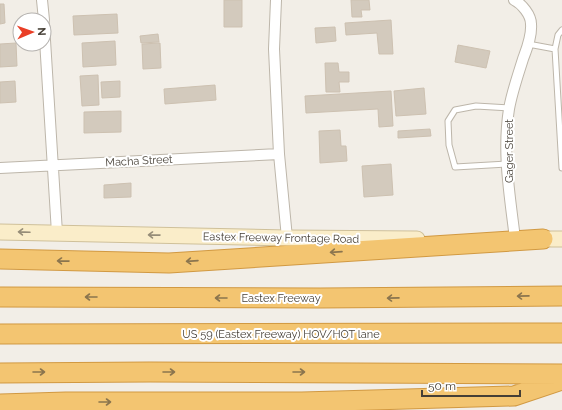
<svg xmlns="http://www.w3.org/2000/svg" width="562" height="410" viewBox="0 0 562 410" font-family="Raleway,sans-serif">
	<rect width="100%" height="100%" fill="#f2eee7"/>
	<path fill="#d3cabd" stroke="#cdc1b1" d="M 224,0 L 242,0 L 242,27 L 224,27 Z
		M 351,0 L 369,0 L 370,10 L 361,10 L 362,17 L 352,17 Z
		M 0,4 L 4,4 L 5,23 L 0,24 Z
		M 117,14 L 118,33 L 74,35 L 73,16 Z
		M 391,20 L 393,54 L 379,54 L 377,33 L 346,35 L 345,23 Z
		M 335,27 L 336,41 L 316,43 L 315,28 Z
		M 158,34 L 159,42 L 141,43 L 140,36 Z
		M 115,41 L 116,65 L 83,67 L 82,43 Z
		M 16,43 L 17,66 L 0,67 L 0,44 Z
		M 160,43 L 161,68 L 143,69 L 142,44 Z
		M 458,45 L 490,51 L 486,68 L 455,62 Z
		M 325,63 L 338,63 L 339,72 L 349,72 L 349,82 L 339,82 L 340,92 L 326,92 Z
		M 98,75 L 99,105 L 82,106 L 80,76 Z
		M 15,81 L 16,102 L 0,103 L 0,82 Z
		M 120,81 L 120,97 L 102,98 L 101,82 Z
		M 215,85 L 216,100 L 165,104 L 164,89 Z
		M 424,88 L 426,114 L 396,116 L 394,91 Z
		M 391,91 L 393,126 L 379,127 L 378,109 L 306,113 L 305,96 Z
		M 121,111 L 121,132 L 84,133 L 84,112 Z
		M 430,129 L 431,136 L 398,138 L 398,131 Z
		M 340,130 L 341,146 L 346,146 L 347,161 L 320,163 L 319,131 Z
		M 391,164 L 393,195 L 364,197 L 362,166 Z
		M 131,183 L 131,197 L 104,198 L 104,185 Z"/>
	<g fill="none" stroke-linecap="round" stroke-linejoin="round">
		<defs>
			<path id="lane" d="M 528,44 L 555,49 L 562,168
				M 555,49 L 558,35 L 562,30
				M 507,164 L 455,167 L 449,145 L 448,121 L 455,110 L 476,106 L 510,108"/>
			<path id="street" d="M 42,0 L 44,20
				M 276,0 L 274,49 L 279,154 L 287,238
				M 514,0 C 522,4 531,15 531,24 C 532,36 527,48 523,59 C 518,75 512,92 509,109 C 502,153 510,196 515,239
				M 44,24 L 57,233
				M 0,168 L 279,154"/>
			<path id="secondary" d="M 0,232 L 287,238 L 417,239
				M 533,239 L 562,239"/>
			<path id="highway" d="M 0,259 L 169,263 L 543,239
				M 0,297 L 320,298 L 562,296
				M 0,334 L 562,333
				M 0,373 L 150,372 L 562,374
				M 0,404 L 66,402 L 302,402 L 514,396 L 562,380"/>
		</defs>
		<use href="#lane" stroke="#bdb6aa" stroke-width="7"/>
		<use href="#street" stroke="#bdb6aa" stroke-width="12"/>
		<use href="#secondary" stroke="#cfc09a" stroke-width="17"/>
		<use href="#highway" stroke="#d19942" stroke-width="21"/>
		<use href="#lane" stroke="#fff" stroke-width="5"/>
		<use href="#street" stroke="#fff" stroke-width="10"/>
		<use href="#secondary" stroke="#faedc9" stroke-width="15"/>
		<use href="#highway" stroke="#f3c571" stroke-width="19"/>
	</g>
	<defs><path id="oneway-shaft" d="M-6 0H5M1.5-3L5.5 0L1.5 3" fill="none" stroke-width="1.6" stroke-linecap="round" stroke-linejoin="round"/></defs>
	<g stroke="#968d78">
		<use href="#oneway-shaft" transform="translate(24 232) rotate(-178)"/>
		<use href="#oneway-shaft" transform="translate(154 235) rotate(-179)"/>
	</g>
	<g stroke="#8b754e">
		<use href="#oneway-shaft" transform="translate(336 252) rotate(176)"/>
		<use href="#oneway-shaft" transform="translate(63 261) rotate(-179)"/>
		<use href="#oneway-shaft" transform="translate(192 261) rotate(176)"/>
		<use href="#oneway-shaft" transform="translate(523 296) rotate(179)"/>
		<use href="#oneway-shaft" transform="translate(91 297) rotate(-180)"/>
		<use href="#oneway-shaft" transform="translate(221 298) rotate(-180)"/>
		<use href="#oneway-shaft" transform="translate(393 298) rotate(179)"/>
		<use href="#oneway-shaft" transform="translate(39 372)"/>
		<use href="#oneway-shaft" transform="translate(169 372)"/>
		<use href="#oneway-shaft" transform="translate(299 372)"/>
		<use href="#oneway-shaft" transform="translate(105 402)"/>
	</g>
	<g text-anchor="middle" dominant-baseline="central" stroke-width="4" stroke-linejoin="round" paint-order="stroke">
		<g font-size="11" fill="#453f36" stroke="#fff">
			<text transform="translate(509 151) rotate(-90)">Gager Street</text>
			<text transform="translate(139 161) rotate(-3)">Macha Street</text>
			<text transform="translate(281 238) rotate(1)">Eastex Freeway Frontage Road</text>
			<text x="281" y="298">Eastex Freeway</text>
			<text x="281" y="334">US 59 (Eastex Freeway) HOV/HOT lane</text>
		</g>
	</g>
	<g transform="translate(32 32) rotate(88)"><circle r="19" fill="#ffffff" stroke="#b5b2af"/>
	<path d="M0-3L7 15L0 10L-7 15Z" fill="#e93f27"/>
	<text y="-6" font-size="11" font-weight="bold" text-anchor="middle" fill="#453f36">N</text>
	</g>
	<path d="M422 390v6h98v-6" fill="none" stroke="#453f36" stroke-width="2"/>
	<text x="428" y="390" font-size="12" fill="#453f36" stroke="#ffffff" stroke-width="3" paint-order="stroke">50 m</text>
</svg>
